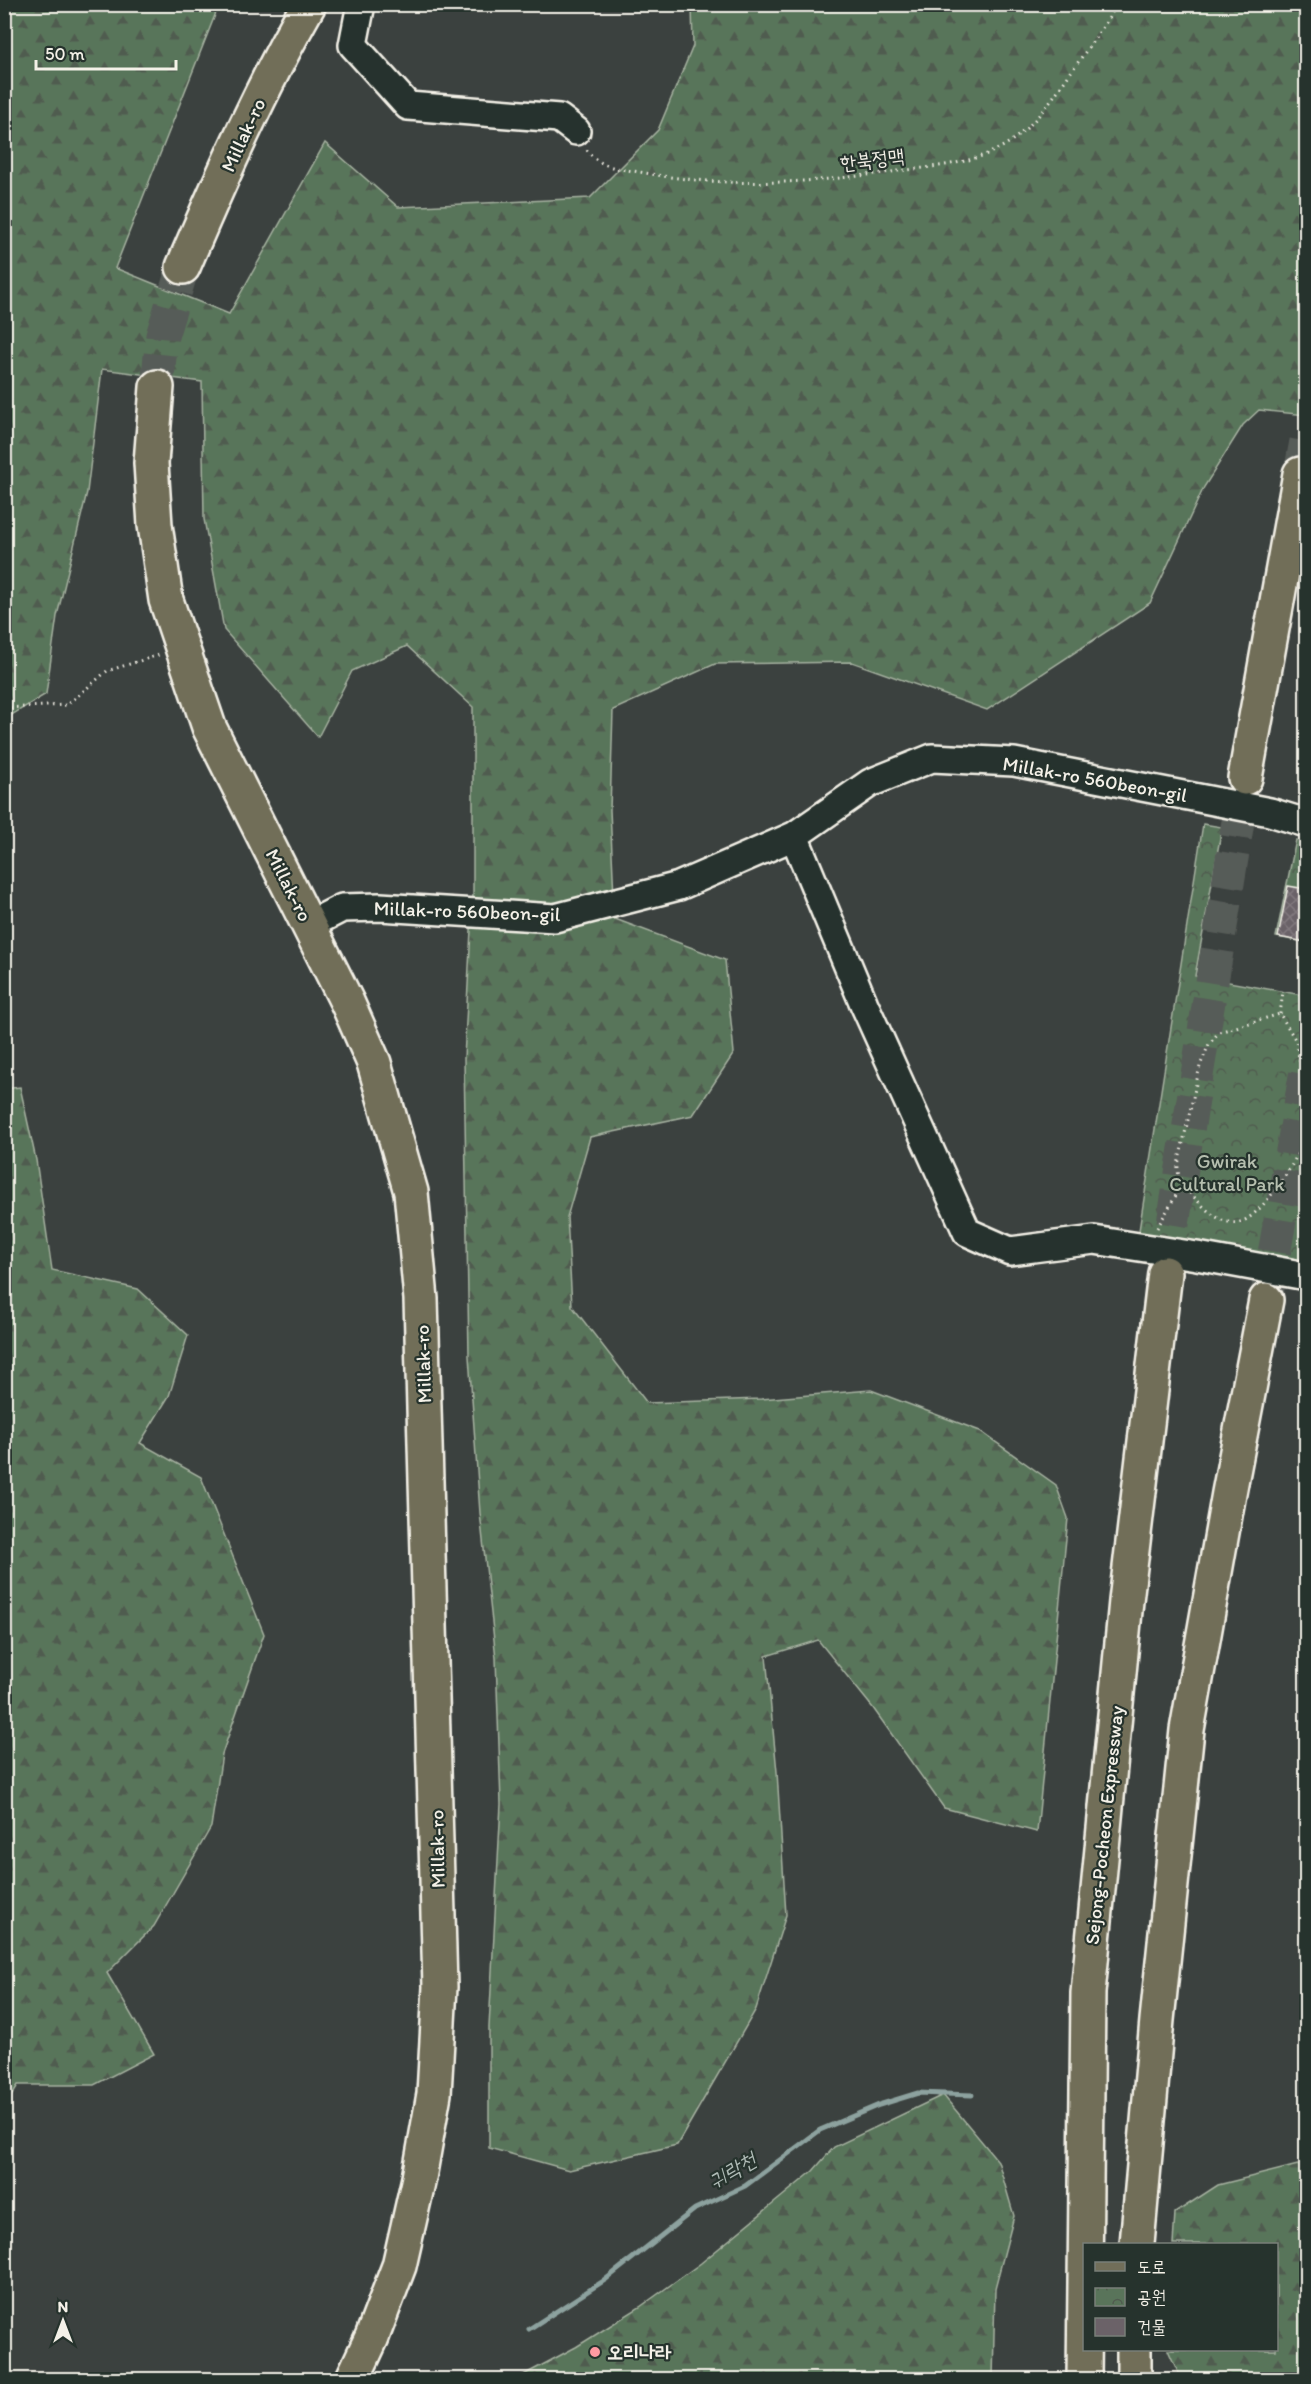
<svg xmlns="http://www.w3.org/2000/svg" width="1311" height="2384" viewBox="0 0 1311 2384" font-family="Itim,'Poor Story',sans-serif">
	<defs>
		<pattern id="forest-firs" width="22" height="20" patternUnits="userSpaceOnUse" patternTransform="scale(1.5)"><rect width="22" height="20" fill="#59745a"/><path d="M5 1l3.5 6h-7zM16 11l3.5 6h-7z" fill="#505c4f"/></pattern>
		<pattern id="park-crowns" width="20" height="18" patternUnits="userSpaceOnUse" patternTransform="scale(1.5)"><rect width="20" height="18" fill="#59745a"/><path d="M2 6a3 3 0 1 1 6 0M12 15a3 3 0 1 1 6 0" fill="none" stroke="#505c4f"/></pattern>
		<pattern id="building-cross-hatch" width="8" height="8" patternUnits="userSpaceOnUse" patternTransform="scale(1.5)"><rect width="8" height="8" fill="#6b6268"/><path d="M0 0l8 8M0 8l8-8" fill="none" stroke="#81797e"/></pattern>
	</defs>
	<rect width="100%" height="100%" fill="#3b413f"/>
	<filter id="ink" filterUnits="userSpaceOnUse"><feTurbulence type="fractalNoise" baseFrequency=".0167" numOctaves="2"/><feDisplacementMap in="SourceGraphic" scale="12" xChannelSelector="R" yChannelSelector="G"/><feConvolveMatrix kernelMatrix="1 2 1 2 8 2 1 2 1" color-interpolation-filters="sRGB"/></filter>
	<g filter="url(#ink)">
		<path fill="url(#forest-firs)" stroke="#a6b2a1" stroke-width="1.5" d="M 5,5 L 219,5 L 115,268 L 229,314 L 325,143 L 398,207 L 590,198 L 658,130 L 693,46 L 692,5 L 1306,5 L 1306,415 L 1259,410 L 1243,425 L 1204,487 L 1150,603 L 987,710 L 852,662 L 715,664 L 613,710 L 610,810 L 615,919 L 725,960 L 734,1053 L 693,1115 L 590,1137 L 567,1217 L 572,1306 L 647,1403 L 761,1399 L 871,1390 L 980,1431 L 1056,1485 L 1068,1518 L 1037,1832 L 944,1808 L 873,1708 L 818,1640 L 766,1656 L 777,1772 L 786,1915 L 756,2009 L 677,2145 L 569,2170 L 489,2148 L 489,2027 L 501,1804 L 496,1658 L 480,1513 L 469,1356 L 464,1058 L 473,894 L 473,707 L 407,646 L 352,671 L 318,737 L 224,630 L 204,519 L 202,382 L 102,369 L 87,492 L 57,616 L 46,694 L 5,719 Z
			M 20,1087 L 36,1160 L 52,1270 L 138,1289 L 188,1335 L 169,1396 L 140,1443 L 201,1477 L 264,1634 L 222,1754 L 211,1827 L 154,1926 L 107,1973 L 154,2054 L 94,2085 L 18,2085 L 5,2106 L 4,1089 Z
			M 943,2095 L 998,2161 L 1014,2216 L 995,2288 L 993,2379 L 516,2379 L 576,2347 L 640,2307 L 701,2263 L 813,2171 L 834,2147 Z
			M 1306,2163 L 1306,2379 L 1181,2379 L 1168,2350 L 1276,2350 L 1276,2244 L 1173,2244 L 1175,2213 L 1218,2185 Z"/>
		<path fill="url(#park-crowns)" stroke="#a6b2a1" stroke-width="1.5" d="M 1203,824 L 1222,827 L 1195,976 L 1302,995 L 1306,971 L 1306,1240 L 1301,1269 L 1138,1237 Z
			M 1296,840 L 1306,842 L 1306,942 L 1276,937 Z"/>
		<g fill="none" stroke-linecap="round" stroke-linejoin="round">
			<path stroke="#8da29f" stroke-width="5" d="M 529,2329 L 605,2280 L 695,2209 L 745,2186 L 820,2130 L 879,2105 L 918,2093 L 972,2095
				M 267,2380 L 271,2378"/>
		</g>
		<path fill="url(#building-cross-hatch)" stroke="#f4f1e8" stroke-width="1.5" d="M 1288,886 L 1306,889 L 1306,942 L 1278,937 Z"/>
		<g fill="none" stroke-linecap="round" stroke-linejoin="round">
			<path stroke="#575b58" stroke-width="33" stroke-dasharray="33 16" stroke-linecap="butt" d="M 157,387 L 162,336 L 183,267"/>
			<path stroke="#575b58" stroke-width="33" stroke-dasharray="33 16" stroke-linecap="butt" d="M 1300,474 L 1306,441
				M 1165,1273 L 1245,778
				M 1266,1300 L 1306,1071"/>
			<defs>
				<path id="minor" d="M 361,4 L 353,45 L 408,106 L 559,118 L 576,131
					M 794,836 L 864,1004 L 967,1232 L 1010,1251 L 1094,1240 L 1197,1256 L 1306,1276
					M 309,925 L 342,908 L 380,907 L 555,918 L 679,886 L 794,836 L 870,783 L 932,758 L 1014,762 L 1270,812 L 1306,823"/>
				<path id="major" d="M 183,267 C 221,178 261,88 309,4
					M 157,387 L 151,463 L 155,525 L 166,600 L 209,727 L 347,1002 L 374,1063 L 411,1192 L 421,1299 L 440,1987 L 434,2094 L 419,2178 L 399,2266 L 372,2337 L 352,2380"/>
				<path id="highway" d="M 1245,778 L 1300,474
					M 1137,2244 L 1157,2020 L 1187,1730 L 1229,1493 L 1266,1300
					M 1084,2380 L 1088,1993 L 1126,1601 L 1165,1273
					M 1134,2380 L 1134,2350"/>
			</defs>
			<use href="#minor" stroke="#f4f1e8" stroke-width="32"/>
			<use href="#major" stroke="#f4f1e8" stroke-width="38"/>
			<use href="#highway" stroke="#f4f1e8" stroke-width="38"/>
			<path stroke="#f4f1e8" stroke-width="3" stroke-dasharray="1.5 4.5" stroke-linecap="butt" d="M 587,150 C 599,168 621,169 640,172 C 727,189 812,183 898,171 C 932,167 970,164 1000,148 C 1035,129 1056,92 1079,61 C 1092,42 1106,24 1117,4
				M 4,708 L 67,705 L 107,671 L 159,655
				M 1280,1014 L 1283,992
				M 1306,1097 L 1296,1041 L 1280,1014 L 1219,1032 L 1209,1044 L 1200,1066 L 1178,1165 C 1177,1181 1186,1189 1197,1200 C 1207,1211 1223,1226 1240,1222 C 1258,1218 1288,1174 1296,1157 C 1304,1142 1305,1125 1306,1108
				M 1157,1228 L 1182,1185"/>
			<use href="#minor" stroke="#26332d" stroke-width="27"/>
			<use href="#major" stroke="#716e59" stroke-width="33"/>
			<use href="#highway" stroke="#716e59" stroke-width="33"/>
		</g>
	</g>
	<circle fill="#ff9aa2" stroke="#26332d" stroke-width="2" cx="595" cy="2352" r="6"/>
	<g text-anchor="middle" dominant-baseline="central" stroke-width="4.5" stroke-linejoin="round" paint-order="stroke">
		<g font-size="20" fill="#f4f1e8" stroke="#26332d">
			<text transform="translate(243 135) rotate(-65)">Millak-ro</text>
			<text transform="translate(872 159) rotate(-7)">한북정맥</text>
			<text transform="translate(1095 779) rotate(10)">Millak-ro 560beon-gil</text>
			<text transform="translate(289 885) rotate(63)">Millak-ro</text>
			<text transform="translate(467 911) rotate(2)">Millak-ro 560beon-gil</text>
			<text transform="translate(423 1364) rotate(-92)">Millak-ro</text>
			<text transform="translate(1104 1825) rotate(-84)">Sejong-Pocheon Expressway</text>
			<text transform="translate(437 1849) rotate(-91)">Millak-ro</text>
		</g>
		<g font-size="20" fill="#b6bfaf" stroke="#26332d">
			<text x="1227" y="1161">Gwirak<tspan x="1227" dy="23">Cultural Park</tspan></text>
		</g>
		<g font-size="20" font-weight="bold" fill="#f4f1e8" stroke="#26332d" text-anchor="start">
			<text x="607" y="2352">오리나라</text>
		</g>
		<g font-size="21" font-style="italic" fill="#b0bcb7" stroke="#26332d">
			<text transform="translate(732 2170) rotate(-30)">귀락천</text>
		</g>
	</g>
	<rect width="1311" height="2384" fill="none" stroke="#26332d" stroke-width="24"/>
	<rect x="12" y="12" width="1287" height="2360" fill="none" stroke="#f4f1e8" stroke-width="2" filter="url(#ink)"/>
	<rect x="1083" y="2243" width="195" height="108" fill="#26332d" stroke="#787f78" stroke-width="1.5"/>
	<rect x="1095" y="2262" width="30" height="9" fill="#716e59" stroke="#787f78" stroke-width="1.5"/>
	<text x="1137" y="2273" font-size="18" fill="#f4f1e8">도로</text>
	<rect x="1095" y="2288" width="30" height="18" fill="url(#park-crowns)" stroke="#787f78" stroke-width="1.5"/>
	<text x="1137" y="2303" font-size="18" fill="#f4f1e8">공원</text>
	<rect x="1095" y="2318" width="30" height="18" fill="#6b6268" stroke="#787f78" stroke-width="1.5"/>
	<text x="1137" y="2333" font-size="18" fill="#f4f1e8">건물</text>
	<g transform="translate(63 2321)" stroke="#26332d" stroke-width="4.5" paint-order="stroke">
	<path d="M0-4.5L10 22L0 15L-10 22Z" fill="#f4f1e8"/>
	<text y="-9" font-size="16" font-weight="bold" text-anchor="middle" fill="#f4f1e8">N</text>
	</g>
	<path d="M36 60v9h140v-9" fill="none" stroke="#f4f1e8" stroke-width="3"/>
	<text x="45" y="60" font-size="18" fill="#f4f1e8" stroke="#26332d" stroke-width="4.5" paint-order="stroke">50 m</text>
</svg>
